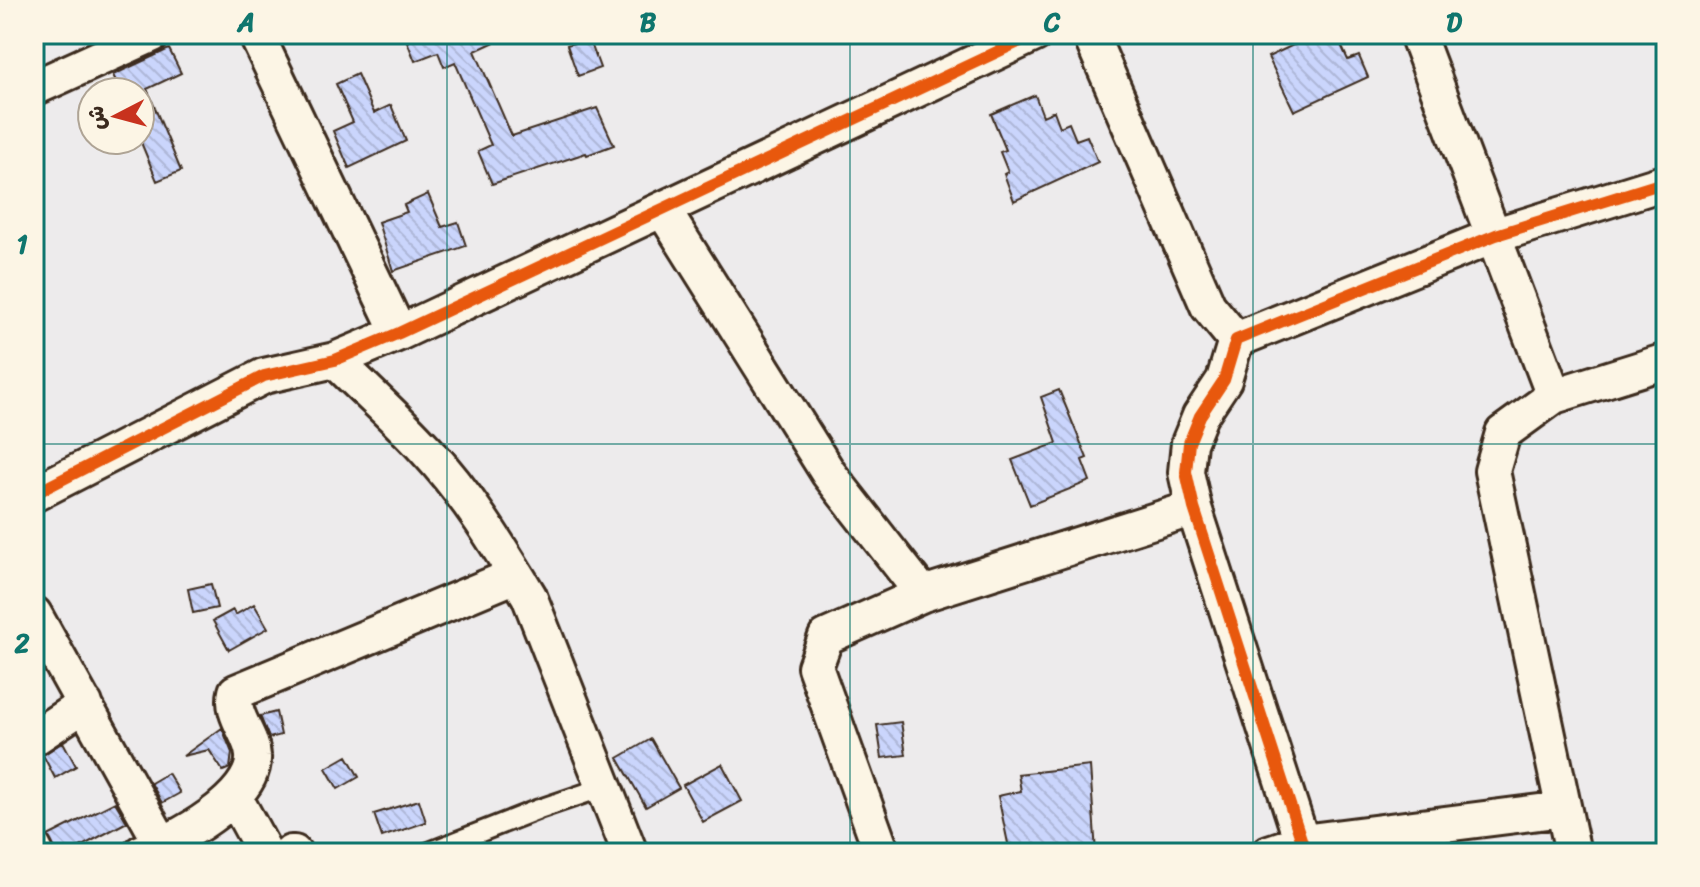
<svg xmlns="http://www.w3.org/2000/svg" width="1700" height="887" viewBox="0 0 1700 887" font-family="Sriracha,'Playpen Sans Arabic',sans-serif">
	<defs>
		<pattern id="building-back-hatch" width="6" height="6" patternUnits="userSpaceOnUse" patternTransform="scale(2)"><rect width="6" height="6" fill="#cad5fc"/><path d="M-1 5l2 2M0 0l6 6M5-1l2 2" fill="none" stroke="#aeb7d8"/></pattern>
	</defs>
	<rect width="100%" height="100%" fill="#edebec"/>
	<filter id="ink" filterUnits="userSpaceOnUse"><feTurbulence type="fractalNoise" baseFrequency=".0125" numOctaves="2"/><feDisplacementMap in="SourceGraphic" scale="16" xChannelSelector="R" yChannelSelector="G"/><feConvolveMatrix kernelMatrix="1 2 1 2 8 2 1 2 1" color-interpolation-filters="sRGB"/></filter>
	<g filter="url(#ink)">
		<path fill="url(#building-back-hatch)" stroke="#3b2a1e" stroke-width="2" d="M 404,34 L 512,34 L 475,51 L 512,136 L 597,108 L 614,145 L 587,155 L 586,153 L 492,184 L 478,151 L 491,145 L 455,62 L 444,67 L 438,52 L 415,61 Z
			M 1302,34 L 1336,34 L 1348,60 L 1359,56 L 1368,77 L 1294,111 L 1268,57 L 1304,40 Z
			M 589,38 L 600,68 L 578,76 L 567,45 Z
			M 169,49 L 181,73 L 147,89 L 181,171 L 157,181 L 140,140 L 140,92 L 121,92 L 113,75 Z
			M 357,74 L 374,113 L 391,105 L 406,141 L 349,168 L 333,131 L 353,122 L 336,84 Z
			M 1035,95 L 1043,116 L 1054,111 L 1060,127 L 1069,123 L 1076,140 L 1087,136 L 1098,162 L 1014,201 L 1004,174 L 1008,172 L 1000,152 L 1006,150 L 991,114 Z
			M 428,194 L 442,227 L 458,222 L 466,246 L 393,271 L 378,222 L 407,212 L 404,205 Z
			M 1059,390 L 1087,458 L 1082,460 L 1090,481 L 1030,505 L 1012,460 L 1057,443 L 1041,397 Z
			M 211,584 L 217,608 L 193,613 L 188,589 Z
			M 254,604 L 268,628 L 229,650 L 213,621 L 233,610 L 235,615 Z
			M 276,712 L 281,735 L 269,738 L 260,716 Z
			M 901,722 L 906,755 L 882,758 L 877,725 Z
			M 222,728 L 232,753 L 230,768 L 223,771 L 209,750 L 183,756 Z
			M 651,739 L 679,788 L 646,807 L 618,758 Z
			M 63,742 L 76,766 L 55,778 L 43,755 Z
			M 347,756 L 359,777 L 338,789 L 326,768 Z
			M 722,764 L 742,801 L 703,822 L 683,785 Z
			M 1090,766 L 1096,853 L 1010,853 L 998,796 L 1021,791 L 1018,774 Z
			M 168,773 L 180,793 L 162,803 L 151,783 Z
			M 419,800 L 426,822 L 382,837 L 374,814 Z
			M 115,802 L 127,822 L 69,853 L 56,853 L 48,836 Z"/>
		<g fill="none" stroke-linecap="round" stroke-linejoin="round">
			<defs>
				<path id="service" d="M 427,853 L 539,809 L 604,787"/>
				<path id="minor" d="M 256,34 L 399,333
					M 1090,34 L 1208,306 L 1236,340
					M 1417,34 L 1554,396
					M 34,88 L 153,34
					M 663,210 L 829,474 L 923,594
					M 335,360 C 365,390 398,419 426,450 C 467,494 498,545 529,596 L 630,853
					M 34,494 L 264,376 L 335,360 L 399,333 L 1035,34
					M 34,614 L 163,846
					M 34,738 L 85,704
					M 235,798 L 265,853
					M 1302,842 L 1194,508 L 1186,472 L 1189,443 L 1200,416 L 1224,380 L 1236,340 L 1496,235 L 1666,182
					M 34,849 L 36,853
					M 141,853 C 174,842 256,798 253,756 C 252,734 230,716 236,692 L 516,575
					M 291,853 L 294,853
					M 882,853 L 815,667 L 826,637 L 923,594 L 1194,508
					M 1269,853 L 1302,842 L 1563,809
					M 1573,853 L 1492,471 L 1503,433 L 1554,396 L 1666,361"/>
			</defs>
			<use href="#service" stroke="#3b2a1e" stroke-width="24"/>
			<use href="#minor" stroke="#3b2a1e" stroke-width="40"/>
			<use href="#service" stroke="#fcf5e5" stroke-width="18"/>
			<use href="#minor" stroke="#fcf5e5" stroke-width="34"/>
			<defs>
				<path id="cycleway" d="M 34,494 L 264,376 L 335,360 L 399,333 L 1035,34
					M 1302,842 L 1194,508 L 1186,472 L 1189,443 L 1200,416 L 1224,380 L 1236,340 L 1496,235 L 1666,182"/>
			</defs>
			<use href="#cycleway" stroke="#fcf5e5" stroke-width="17"/>
			<use href="#cycleway" stroke="#e8590c" stroke-width="12"/>
		</g>
	</g>
	<path fill="none" stroke="#0f766e" stroke-width="2" stroke-opacity="0.55" d="M 447,34 L 447,853M 850,34 L 850,853M 1253,34 L 1253,853M 34,444 L 1666,444"/>
	<rect width="1700" height="887" fill="none" stroke="#fcf5e5" stroke-width="88"/>
	<g transform="translate(116 116) rotate(264)"><circle r="38" fill="#fcf5e5" stroke="#afa495" stroke-width="2"/>
	<path d="M0-6L14 30L0 20L-14 30Z" fill="#c8321e"/>
	<text y="-12" font-size="22" font-weight="bold" text-anchor="middle" fill="#3b2a1e">ش</text>
	</g>
	<rect x="44" y="44" width="1612" height="799" fill="none" stroke="#0f766e" stroke-width="3"/>
	<g font-size="26" text-anchor="middle" font-weight="bold" fill="#0f766e">
		<text x="246" y="31">A</text>
		<text x="648" y="31">B</text>
		<text x="1052" y="31">C</text>
		<text x="1454" y="31">D</text>
		<text x="22" y="253">1</text>
		<text x="22" y="652">2</text>
	</g>
</svg>
